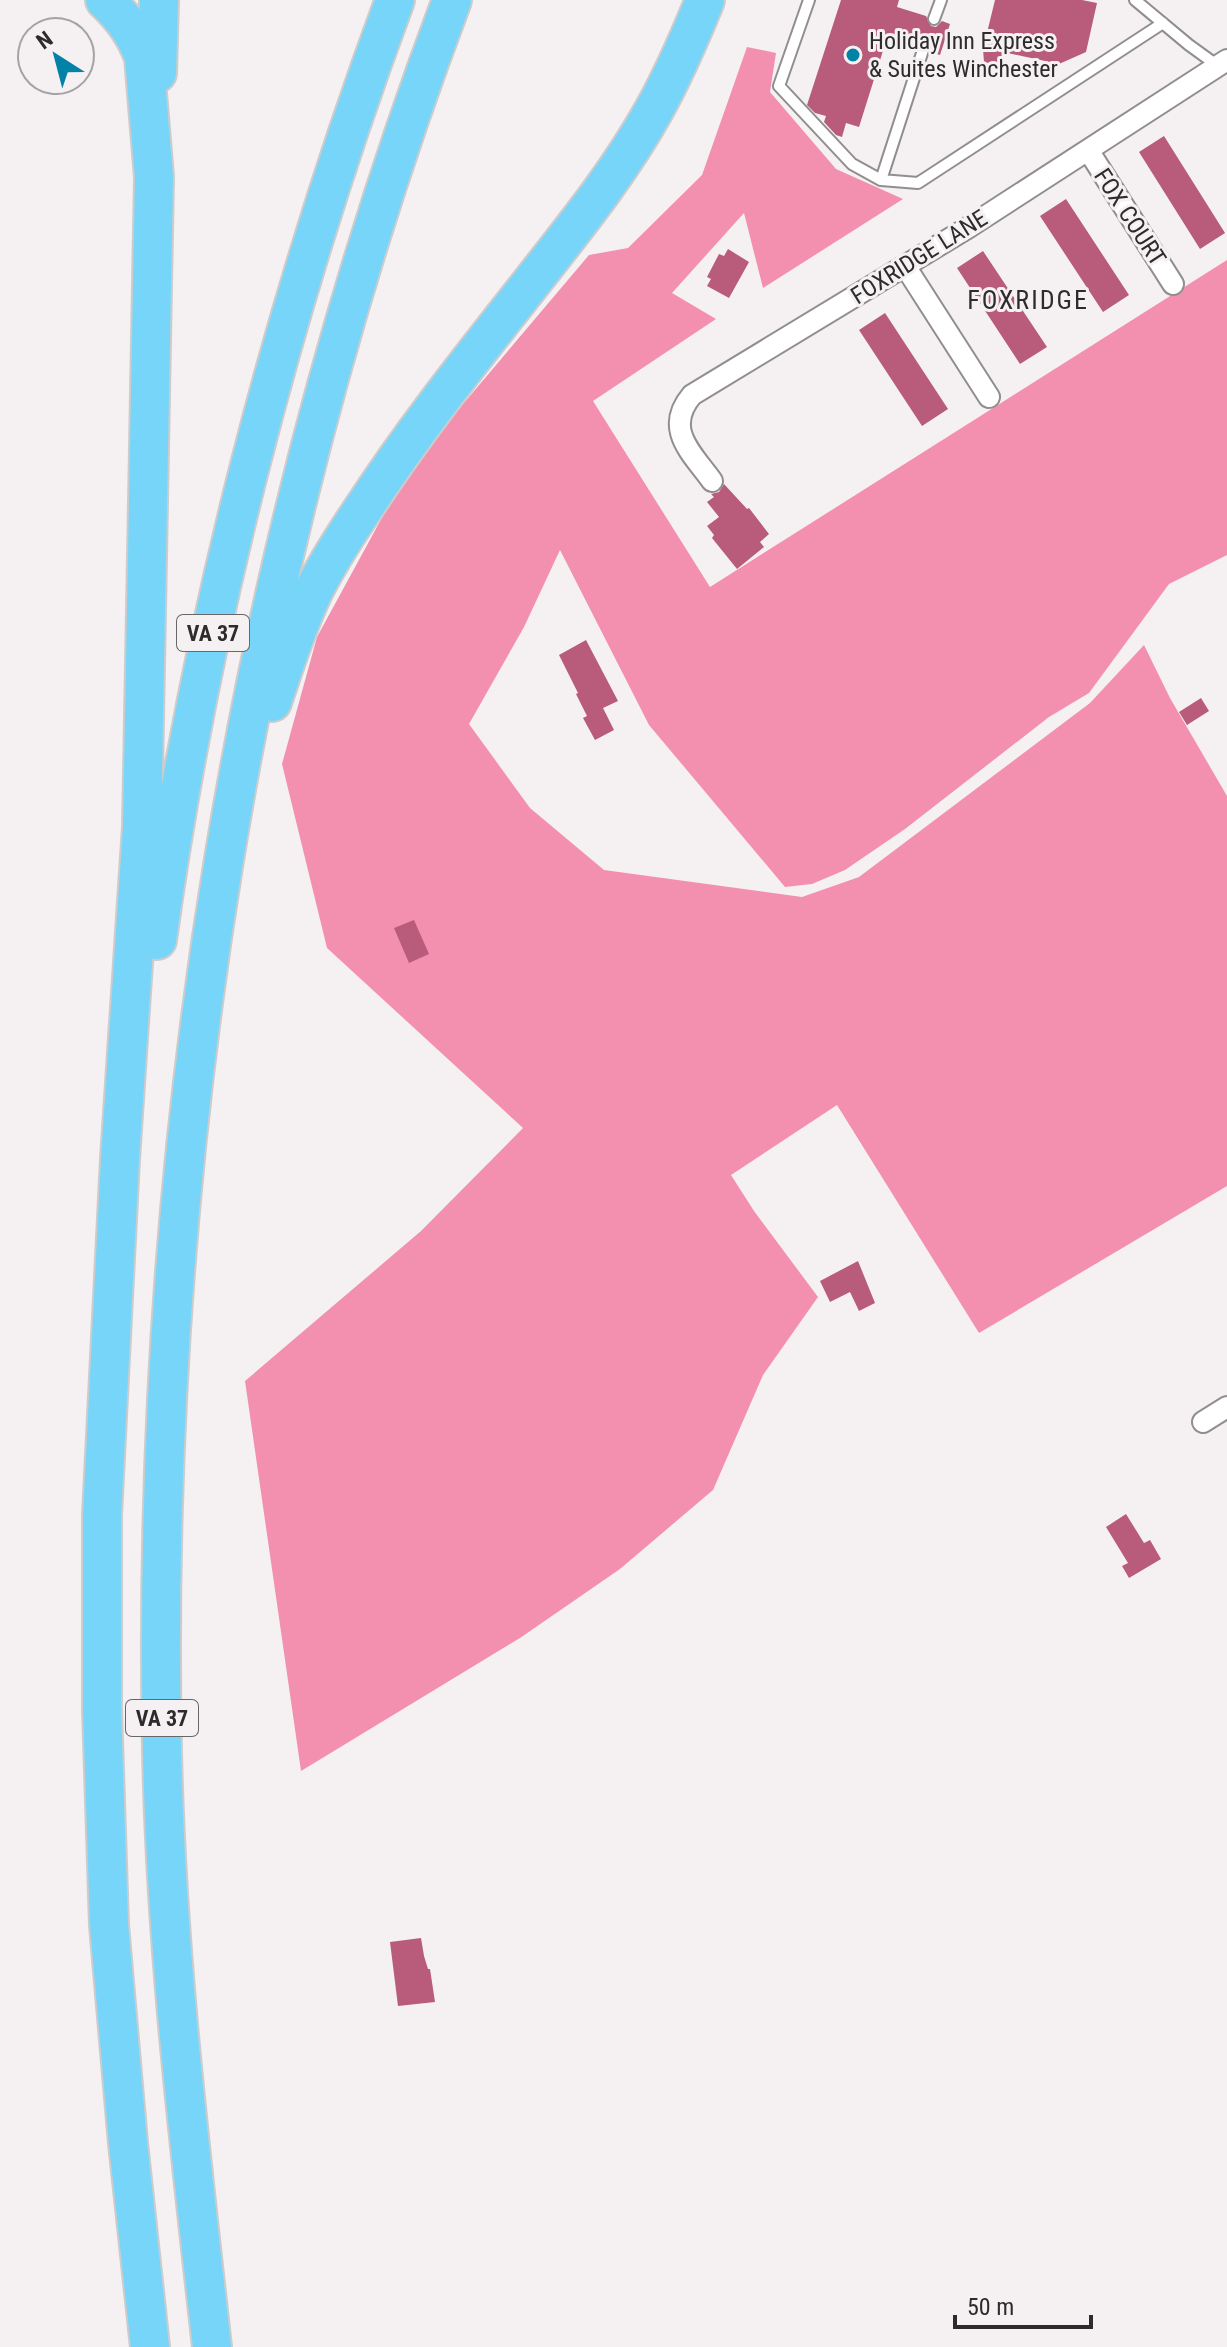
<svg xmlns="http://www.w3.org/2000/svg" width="1227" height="2347" viewBox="0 0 1227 2347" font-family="'Roboto Condensed',sans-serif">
	<rect width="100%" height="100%" fill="#f5f1f2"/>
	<path fill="#f490af" d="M 747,47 L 776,53 L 770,92 L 836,169 L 903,199 L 763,288 L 744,213 L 672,293 L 716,319 L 593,401 L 710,587 L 1227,260 L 1227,555 L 1169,584 L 1089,693 L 1049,717 L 905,829 L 845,870 L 812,884 L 785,887 L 649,725 L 560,550 L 524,627 L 469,724 L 530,808 L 604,870 L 802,897 L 859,877 L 1090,703 L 1144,645 L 1170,698 L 1227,796 L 1227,1186 L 979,1333 L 837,1105 L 731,1175 L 754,1211 L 818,1297 L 763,1375 L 713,1490 L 620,1569 L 520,1638 L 301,1771 L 245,1381 L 421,1231 L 523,1128 L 327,948 L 282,764 L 317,637 L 409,468 L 589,255 L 628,248 L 702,175 Z"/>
	<path fill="#b95b7a" d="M 841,0 L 899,0 L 897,7 L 926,16 L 931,26 L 936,27 L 942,21 L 950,24 L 940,55 L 931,52 L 929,45 L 925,42 L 916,47 L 887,38 L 859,127 L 846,123 L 842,137 L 836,135 L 824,122 L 826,116 L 815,113 L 807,105 Z
		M 995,0 L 1082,0 L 1097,3 L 1086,52 L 1059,64 L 1003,52 L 998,66 L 984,62 L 983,49 Z
		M 1164,136 L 1225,233 L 1200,249 L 1139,152 Z
		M 1066,199 L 1129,295 L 1103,312 L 1040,216 Z
		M 728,249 L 749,262 L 729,298 L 707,286 L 711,279 L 707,277 L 719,254 L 724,256 Z
		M 983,251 L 1047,347 L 1020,364 L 957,268 Z
		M 885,313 L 948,409 L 922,426 L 859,330 Z
		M 724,484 L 747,509 L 749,508 L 769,534 L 760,542 L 764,547 L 737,569 L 712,538 L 714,535 L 707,526 L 719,517 L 707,502 L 714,497 L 711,494 L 719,492 Z
		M 586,640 L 618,701 L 603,708 L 614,730 L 595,740 L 583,718 L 587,716 L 576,694 L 578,693 L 559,655 Z
		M 1201,698 L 1209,711 L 1187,725 L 1179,712 Z
		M 414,920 L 429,954 L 409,963 L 394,928 Z
		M 858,1261 L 875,1303 L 859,1311 L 850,1292 L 830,1302 L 820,1281 Z
		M 1126,1514 L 1144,1543 L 1150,1540 L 1161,1559 L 1129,1578 L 1122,1566 L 1128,1563 L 1106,1527 Z
		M 421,1938 L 424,1956 L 428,1969 L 430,1969 L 435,2002 L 398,2006 L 390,1942 Z"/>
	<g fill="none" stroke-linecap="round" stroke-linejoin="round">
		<defs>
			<path id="lane" d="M 809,0 L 779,86 L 852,164 L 881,180 L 918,183 L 1163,23
				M 1135,0 L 1189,45 L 1218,66
				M 934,19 L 941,0
				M 881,180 L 923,50"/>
			<path id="street" d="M 1088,150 L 1173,284
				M 905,266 L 989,397
				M 712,481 C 692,453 663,429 692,395 L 969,227 L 1227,60
				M 1203,1422 L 1227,1407"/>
			<path id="highway" d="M 105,0 C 123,17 135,33 144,57 L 154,177 L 142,827 L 120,1159 L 102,1515 L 102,1709 L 109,1925 L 128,2143 L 150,2347
				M 157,73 L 159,0
				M 272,702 C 284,665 296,629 312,594 C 327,563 346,534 365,506 C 414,431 469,362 524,292 C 570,233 618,175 654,110 C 674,74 690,37 705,0
				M 157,940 C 200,624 284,299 395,0
				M 212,2347 C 190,2149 166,1950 162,1750 C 150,1156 242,557 452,0"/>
		</defs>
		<use href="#lane" stroke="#918e8f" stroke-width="14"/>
		<use href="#street" stroke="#918e8f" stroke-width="24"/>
		<use href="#highway" stroke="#cdcccc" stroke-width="42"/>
		<use href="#lane" stroke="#fff" stroke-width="10"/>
		<use href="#street" stroke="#fff" stroke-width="20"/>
		<use href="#highway" stroke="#77d5f9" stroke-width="38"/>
	</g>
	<circle fill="#0083a6" stroke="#f5f1f2" stroke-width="3" cx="853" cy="55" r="8"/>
	<g text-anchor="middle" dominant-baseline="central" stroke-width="6" stroke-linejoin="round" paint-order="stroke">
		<g fill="#f5f1f2" stroke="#696667" stroke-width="2">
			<rect x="177" y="615" width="72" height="36" rx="6"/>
			<rect x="126" y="1700" width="72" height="36" rx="6"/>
		</g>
		<g font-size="22" font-weight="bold" fill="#2d2b2c">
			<text x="213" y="633">VA 37</text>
			<text x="162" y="1718">VA 37</text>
		</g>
		<g font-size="24" fill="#2d2b2c" stroke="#f5f1f2" text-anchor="start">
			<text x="869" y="41">Holiday Inn Express<tspan x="869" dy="28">&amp; Suites Winchester</tspan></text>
		</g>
		<g font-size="24" fill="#2d2b2c" stroke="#f5f1f2">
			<text transform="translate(1130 217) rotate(57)">FOX COURT</text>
			<text transform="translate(919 257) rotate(-32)">FOXRIDGE LANE</text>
		</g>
		<g font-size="26" letter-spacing="2" fill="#2d2b2c" stroke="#f5f1f2">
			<text x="1028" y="300">FOXRIDGE</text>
		</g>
	</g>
	<g transform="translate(56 56) rotate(324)"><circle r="38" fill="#f5f1f2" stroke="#a5a2a3" stroke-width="2"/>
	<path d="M0-6L14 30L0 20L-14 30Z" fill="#0083a6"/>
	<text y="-12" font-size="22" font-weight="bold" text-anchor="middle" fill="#2d2b2c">N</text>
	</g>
	<path d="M955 2315v12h136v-12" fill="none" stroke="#2d2b2c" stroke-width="4"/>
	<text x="967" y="2315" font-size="24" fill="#2d2b2c" stroke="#f5f1f2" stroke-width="6" paint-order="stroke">50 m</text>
</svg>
